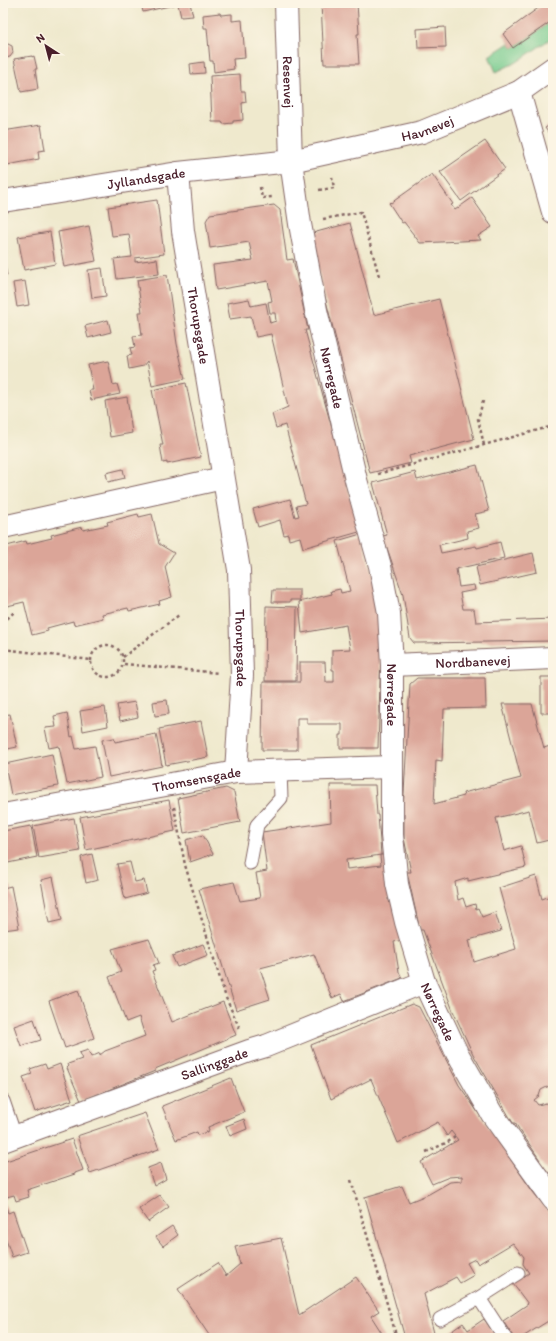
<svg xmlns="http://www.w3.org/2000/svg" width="556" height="1341" viewBox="0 0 556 1341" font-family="Itim,sans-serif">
	<rect width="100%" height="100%" fill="#fcf5e5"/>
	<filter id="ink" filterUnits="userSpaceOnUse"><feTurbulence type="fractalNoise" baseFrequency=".025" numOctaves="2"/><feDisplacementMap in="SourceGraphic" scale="8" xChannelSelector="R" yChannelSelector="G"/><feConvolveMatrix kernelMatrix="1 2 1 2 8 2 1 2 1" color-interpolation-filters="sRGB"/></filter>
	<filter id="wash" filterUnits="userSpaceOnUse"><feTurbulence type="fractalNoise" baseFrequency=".012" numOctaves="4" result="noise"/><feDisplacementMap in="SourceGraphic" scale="16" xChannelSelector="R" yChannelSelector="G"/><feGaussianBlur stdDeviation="0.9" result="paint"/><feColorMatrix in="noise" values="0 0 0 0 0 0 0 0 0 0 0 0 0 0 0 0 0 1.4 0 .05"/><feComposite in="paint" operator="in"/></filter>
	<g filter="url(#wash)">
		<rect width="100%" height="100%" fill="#efe9cd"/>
		<path fill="#77cb8e" stroke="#60755c" d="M 553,20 L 553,37 L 517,62 L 496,72 L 489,56 L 509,43 L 513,48 Z"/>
		<g id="blocks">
			<path fill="#dba598" d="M 141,3 L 190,3 L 193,16 L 181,17 L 178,4 L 143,12 Z
				M 321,3 L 357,3 L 359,34 L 357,34 L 359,64 L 324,64 Z
				M 545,3 L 553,3 L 553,20 L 513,48 L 503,34 Z
				M 220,13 L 221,15 L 232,14 L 232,21 L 242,20 L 245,58 L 233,59 L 234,69 L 214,72 L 213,61 L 210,61 L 207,28 L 204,28 L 203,15 Z
				M 445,27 L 446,47 L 418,48 L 417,29 Z
				M 3,44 L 8,44 L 12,46 L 13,53 L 10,57 L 5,58 L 3,57 Z
				M 32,56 L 32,57 L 34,56 L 37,69 L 35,69 L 38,89 L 21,92 L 14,59 Z
				M 204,62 L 205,73 L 191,74 L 190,64 Z
				M 240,74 L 241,91 L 245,91 L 246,102 L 242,103 L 243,120 L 233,121 L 233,123 L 223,124 L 222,122 L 212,122 L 210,76 Z
				M 553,123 L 553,139 L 545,128 Z
				M 41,125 L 45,150 L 38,151 L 39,159 L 7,165 L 3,140 L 3,131 Z
				M 485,141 L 505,169 L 461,201 L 440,172 Z
				M 432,174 L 453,204 L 451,205 L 455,210 L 472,198 L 492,227 L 478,236 L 481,240 L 420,243 L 404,222 L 402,223 L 389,203 L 390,202 L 391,203 Z
				M 157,200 L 164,254 L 135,258 L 135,262 L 157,259 L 159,274 L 117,279 L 114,259 L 132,257 L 129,234 L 112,236 L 108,207 Z
				M 274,205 L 280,210 L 287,260 L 293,259 L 308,330 L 305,330 L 352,502 L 359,532 L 303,548 L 300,537 L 289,540 L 288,534 L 284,535 L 280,520 L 258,527 L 253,509 L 290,499 L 295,517 L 299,516 L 296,506 L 306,504 L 285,425 L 276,428 L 272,414 L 288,407 L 271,334 L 256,337 L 251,316 L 230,319 L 227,303 L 249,299 L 251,306 L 266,303 L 270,323 L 276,321 L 275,313 L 270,313 L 268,302 L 272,301 L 268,281 L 216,290 L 213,265 L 253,260 L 249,242 L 210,248 L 206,221 L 210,214 Z
				M 350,223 L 374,315 L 439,299 L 474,439 L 409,456 L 411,463 L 370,473 L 309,234 Z
				M 89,226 L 96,261 L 64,267 L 58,232 Z
				M 50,232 L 55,264 L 24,270 L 18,237 Z
				M 3,257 L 7,275 L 3,275 Z
				M 102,268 L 106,296 L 92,298 L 88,270 Z
				M 167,275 L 177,344 L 185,379 L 152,386 L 147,361 L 143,366 L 129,369 L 127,356 L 132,355 L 130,348 L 135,347 L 133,336 L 142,335 L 139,312 L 142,312 L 137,280 Z
				M 25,281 L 29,305 L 17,307 L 13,283 Z
				M 108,320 L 111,332 L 88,338 L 85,326 Z
				M 108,361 L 113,385 L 117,384 L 120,394 L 91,400 L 89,390 L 93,390 L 88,365 Z
				M 186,383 L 201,457 L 167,464 L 167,462 L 163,463 L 160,445 L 163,445 L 152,390 Z
				M 127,397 L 132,433 L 110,437 L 105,401 Z
				M 477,465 L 489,511 L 475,514 L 479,528 L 467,531 L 468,538 L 439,545 L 441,553 L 476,546 L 477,548 L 500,542 L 504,558 L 456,569 L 459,587 L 474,585 L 475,590 L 460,593 L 463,609 L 474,609 L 476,622 L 553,619 L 553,641 L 419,643 L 414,643 L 410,638 L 403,595 L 383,536 L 387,535 L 373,483 L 415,472 L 417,480 Z
				M 123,469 L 125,478 L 108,482 L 106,473 Z
				M 138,514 L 139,517 L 152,514 L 159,544 L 174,553 L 165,567 L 172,597 L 159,601 L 160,604 L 129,611 L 128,608 L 102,614 L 103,618 L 74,625 L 73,621 L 47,628 L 48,631 L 32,635 L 24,602 L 3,607 L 3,547 L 26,541 L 27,544 L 52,538 L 51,535 L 82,527 L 83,530 L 108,525 L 107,522 Z
				M 361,534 L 375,585 L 383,649 L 381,649 L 378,748 L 340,748 L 340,735 L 342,735 L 342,724 L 307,724 L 307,718 L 297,718 L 297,750 L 262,750 L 263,682 L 300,682 L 300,662 L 325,662 L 326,682 L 334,682 L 334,670 L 332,670 L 332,650 L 350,649 L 346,625 L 302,633 L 299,602 L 332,594 L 331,591 L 340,589 L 341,593 L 350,591 L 337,541 Z
				M 533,553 L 537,572 L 480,585 L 476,567 Z
				M 273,590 L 300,590 L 300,600 L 290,600 L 290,602 L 272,602 Z
				M 266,606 L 297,607 L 296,681 L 265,681 Z
				M 5,677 L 7,689 L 3,690 L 3,678 Z
				M 541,677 L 553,677 L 553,713 L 541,713 Z
				M 417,678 L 485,678 L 486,708 L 444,709 L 442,761 L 436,760 L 434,804 L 464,796 L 463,793 L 521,778 L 502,704 L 532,704 L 544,748 L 553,745 L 553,839 L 537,843 L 529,810 L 496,818 L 504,851 L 521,846 L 526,867 L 468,881 L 468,878 L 455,882 L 458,900 L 463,898 L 466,907 L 475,904 L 476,909 L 478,908 L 482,917 L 495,912 L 501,931 L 469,940 L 474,962 L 516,949 L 499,888 L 536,876 L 542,899 L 553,895 L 553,1084 L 541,1090 L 539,1096 L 534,1100 L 538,1105 L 546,1103 L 553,1105 L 553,1178 L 539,1161 L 540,1160 L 515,1123 L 513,1123 L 473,1054 L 453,1011 L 423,930 L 420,930 L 407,872 L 411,872 L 404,838 L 404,813 L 403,812 L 410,684 Z
				M 167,700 L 169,714 L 155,716 L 153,702 Z
				M 135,702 L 138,717 L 120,721 L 117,705 Z
				M 105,707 L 108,726 L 83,731 L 80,711 Z
				M 67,713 L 71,737 L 73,736 L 76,749 L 95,746 L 101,777 L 67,784 L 59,746 L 49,748 L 45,728 L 56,727 L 54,716 Z
				M 10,714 L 17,747 L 3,750 L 3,715 Z
				M 201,721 L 208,757 L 166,765 L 159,729 Z
				M 156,734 L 162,766 L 109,777 L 102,740 L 114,738 L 115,742 Z
				M 52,754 L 58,786 L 11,795 L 5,764 Z
				M 330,785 L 375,785 L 377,815 L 378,815 L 381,855 L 346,860 L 347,869 L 381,865 L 380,855 L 387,855 L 393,898 L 388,898 L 388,900 L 394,899 L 402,940 L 394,942 L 399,972 L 402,978 L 344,1001 L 341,994 L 332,998 L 314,954 L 260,968 L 270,999 L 236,1010 L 199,889 L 234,882 L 240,901 L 260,898 L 256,873 L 267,871 L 262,832 L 331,822 Z
				M 226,788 L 234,792 L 240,822 L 184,833 L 178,798 Z
				M 169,800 L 175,831 L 86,850 L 80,817 Z
				M 74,818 L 80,851 L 39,858 L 33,826 Z
				M 31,826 L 37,857 L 3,864 L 3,831 Z
				M 203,835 L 213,854 L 190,862 L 186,840 Z
				M 92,854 L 98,880 L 86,883 L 81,857 Z
				M 130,862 L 135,882 L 144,880 L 147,893 L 125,899 L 117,864 Z
				M 53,877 L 62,920 L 49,923 L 41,880 Z
				M 11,886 L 19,928 L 3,930 L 3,888 Z
				M 149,939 L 159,963 L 153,965 L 155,970 L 152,971 L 172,1022 L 223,1002 L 236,1035 L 155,1069 L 155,1071 L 81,1101 L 67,1068 L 69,1066 L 68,1064 L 82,1059 L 79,1053 L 88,1050 L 91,1057 L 100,1053 L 100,1055 L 105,1051 L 145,1036 L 139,1017 L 126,1022 L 109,977 L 121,972 L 112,949 Z
				M 203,944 L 208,955 L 177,967 L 172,956 Z
				M 78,990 L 94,1038 L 65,1048 L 49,1001 Z
				M 412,1004 L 419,1007 L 459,1085 L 533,1192 L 553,1217 L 553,1318 L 521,1338 L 514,1338 L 503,1321 L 528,1304 L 513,1284 L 529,1273 L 523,1264 L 524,1257 L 513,1243 L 478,1264 L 475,1259 L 467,1263 L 474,1275 L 460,1283 L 456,1277 L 424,1294 L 435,1337 L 443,1333 L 445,1336 L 463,1323 L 468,1330 L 484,1319 L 497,1338 L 405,1338 L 365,1197 L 402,1186 L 409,1202 L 429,1194 L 450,1182 L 462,1181 L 462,1176 L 449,1177 L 432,1184 L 421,1162 L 458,1140 L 451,1131 L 447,1136 L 438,1122 L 398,1143 L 371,1079 L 331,1099 L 311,1045 Z
				M 34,1019 L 41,1040 L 21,1046 L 14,1026 Z
				M 45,1064 L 47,1069 L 60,1064 L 72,1100 L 35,1112 L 23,1077 L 32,1074 L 30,1069 Z
				M 231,1078 L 244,1112 L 208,1127 L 209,1131 L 198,1135 L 197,1132 L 176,1140 L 162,1106 Z
				M 145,1113 L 159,1149 L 90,1173 L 77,1136 Z
				M 244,1119 L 247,1129 L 230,1136 L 226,1126 Z
				M 72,1139 L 83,1170 L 75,1173 L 75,1174 L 27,1190 L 29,1197 L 16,1201 L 14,1195 L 3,1198 L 8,1213 L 13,1211 L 27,1252 L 12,1257 L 3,1231 L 3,1162 Z
				M 161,1163 L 166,1179 L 154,1186 L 148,1168 Z
				M 160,1195 L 169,1207 L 148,1222 L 139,1209 Z
				M 172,1226 L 178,1235 L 163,1246 L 156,1237 Z
				M 281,1238 L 299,1315 L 356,1277 L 379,1311 L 371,1316 L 385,1338 L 211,1338 L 178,1289 L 218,1263 L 226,1276 L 240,1264 L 235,1247 Z"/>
		</g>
	</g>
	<g filter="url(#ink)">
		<use href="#blocks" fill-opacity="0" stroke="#846664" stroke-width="1"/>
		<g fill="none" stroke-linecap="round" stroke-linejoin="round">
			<defs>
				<path id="lane" d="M 250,863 L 257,825 L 281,798 L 280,771
					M 3,1101 L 15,1136
					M 479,1298 L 505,1338
					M 440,1319 L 479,1298 L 518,1273"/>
				<g id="street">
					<path id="s1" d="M 286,3 L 291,161 L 300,224 L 316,310 L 356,480 L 380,566 L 389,613 L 392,665 L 392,835 L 397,884 L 406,922 L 424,982 L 457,1053 L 492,1114 L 553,1199"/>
					<path d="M 519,92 L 553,212"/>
					<path id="s2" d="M 178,173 L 183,231 L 239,570 L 242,675 L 236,772"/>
					<path id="s3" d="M 3,201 L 178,173 L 291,161 L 422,132 L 519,92 L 553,68"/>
					<path d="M 3,527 L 223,478"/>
					<path id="s4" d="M 392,665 L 553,658"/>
					<path id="s5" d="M 3,815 L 236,772 L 392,767"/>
					<path id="s6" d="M 3,1141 L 249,1051 L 266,1046 L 424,982"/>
				</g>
			</defs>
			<use href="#lane" stroke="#846664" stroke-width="15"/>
			<use href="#street" stroke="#846664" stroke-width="24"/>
			<path stroke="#846664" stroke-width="2.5" stroke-dasharray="3 3" stroke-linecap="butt" d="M 260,187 L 262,198 L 272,197
				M 319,190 L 334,188 L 332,177
				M 323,219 L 361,212 L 379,276
				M 483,401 L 478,419 L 484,445
				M 378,474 L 553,426
				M 3,623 L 14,612
				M91 661a16 16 0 1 1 32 0a16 16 0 1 1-32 0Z
				M 3,649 L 91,660
				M 123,657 L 179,615
				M 124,664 L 219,673
				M 174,807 L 185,865 L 226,998 L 240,1029
				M 426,1152 L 448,1142 L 455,1137
				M 351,1180 L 397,1338"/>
			<use href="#lane" stroke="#fff" stroke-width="13"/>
			<use href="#street" stroke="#fff" stroke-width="22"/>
		</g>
	</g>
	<g text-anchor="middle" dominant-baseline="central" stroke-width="3.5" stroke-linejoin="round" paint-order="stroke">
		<g font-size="14" fill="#4a1f2b" stroke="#fcf5e5">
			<text stroke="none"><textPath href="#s1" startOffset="79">Resenvej</textPath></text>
			<text stroke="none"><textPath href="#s3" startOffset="431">Havnevej</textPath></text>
			<text stroke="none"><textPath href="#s3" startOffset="145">Jyllandsgade</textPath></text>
			<text stroke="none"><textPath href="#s2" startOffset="154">Thorupsgade</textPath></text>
			<text stroke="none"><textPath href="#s1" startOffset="379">Nørregade</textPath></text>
			<text stroke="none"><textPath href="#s2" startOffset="480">Thorupsgade</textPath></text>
			<text stroke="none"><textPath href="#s4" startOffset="81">Nordbanevej</textPath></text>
			<text stroke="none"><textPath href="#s1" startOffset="703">Nørregade</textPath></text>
			<text stroke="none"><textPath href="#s5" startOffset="197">Thomsensgade</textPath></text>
			<text stroke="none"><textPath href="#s1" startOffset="1027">Nørregade</textPath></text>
			<text stroke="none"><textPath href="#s6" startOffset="225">Sallinggade</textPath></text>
		</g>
	</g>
	<rect width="556" height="1341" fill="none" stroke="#fcf5e5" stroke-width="16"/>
	<g transform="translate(46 46) rotate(324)" stroke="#fcf5e5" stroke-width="3" paint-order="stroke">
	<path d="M0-3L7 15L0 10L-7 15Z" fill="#4a1f2b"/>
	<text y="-6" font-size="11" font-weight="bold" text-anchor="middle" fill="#4a1f2b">N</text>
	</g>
</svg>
